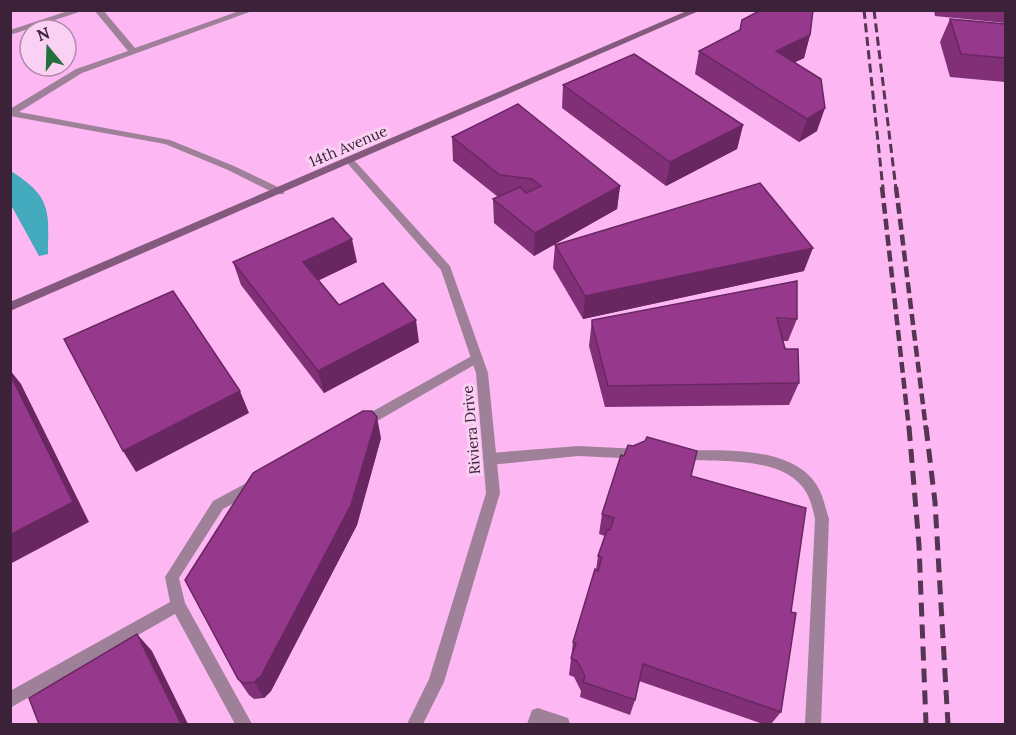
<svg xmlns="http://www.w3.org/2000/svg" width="1016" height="735" viewBox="0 0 1016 735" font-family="Lora,serif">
	<rect width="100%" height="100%" fill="#fdb8f3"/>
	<path fill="#43a9bc" d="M 11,171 C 51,197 49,209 48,254 L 39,256 L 11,205 Z"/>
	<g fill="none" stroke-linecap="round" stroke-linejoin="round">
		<path fill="#9e8199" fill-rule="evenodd" d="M 71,10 L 85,10 L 10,35 L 10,30 Z
			M 94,10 L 103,10 L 135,48 L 242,10 L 255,10 L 82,73 L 19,112 L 170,140 L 234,166 L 284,190 L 284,194 L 276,194 L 228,170 L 165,144 L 10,116 L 10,109 L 76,69 L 128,51 Z
			M 477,353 L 481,355 L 483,358 L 481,361 L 367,427 L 363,428 L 359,427 L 357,423 L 359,419 Z
			M 578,446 L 641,449 L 646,450 L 647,454 L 646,458 L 641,459 L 578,456 L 490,465 L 485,463 L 483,459 L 485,455 L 490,453 Z
			M 680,450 C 721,451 790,445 816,484 C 823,494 825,507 829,519 L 821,724 L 805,724 L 815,519 C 813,511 811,500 806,492 C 784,455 718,462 680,460 L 675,459 L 673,455 L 675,451 Z
			M 254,479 L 259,481 L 261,485 L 259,489 L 223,509 L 179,578 L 185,603 L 252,724 L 235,724 L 175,614 L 10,708 L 10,691 L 170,602 L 165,577 L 213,501 Z
			M 538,708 L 568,718 L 570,724 L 527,724 L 532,710 Z"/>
		<path fill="#9e8199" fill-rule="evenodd" d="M 351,159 L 354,160 L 450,266 L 488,373 L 500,493 L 444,682 L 423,724 L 407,724 L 429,679 L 486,493 L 476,373 L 441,270 L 348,164 L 346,162 Z"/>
		<path fill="#83597d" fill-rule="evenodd" d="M 689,10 L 701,10 L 10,311 L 10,302 Z"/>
		<path stroke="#553551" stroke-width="3" stroke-dasharray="9 4.5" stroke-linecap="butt" d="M 864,10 L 883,189
			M 874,10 L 896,189"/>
		<path stroke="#553551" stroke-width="4.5" stroke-dasharray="11 5" stroke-linecap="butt" d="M 882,187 L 909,429
			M 896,187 L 926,429"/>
		<path stroke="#553551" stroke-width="5" stroke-dasharray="14 8" stroke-linecap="butt" d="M 909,427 L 919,545 L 926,724
			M 926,427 L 935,502 L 948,724"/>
	</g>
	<path fill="#813078" d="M 934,10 L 1005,10 L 1005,23 L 935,16 Z
		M 950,19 L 1005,24 L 1005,82 L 950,77 L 940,42 Z
		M 742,20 L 810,35 L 804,58 L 795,62 L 817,131 L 799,142 L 695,74 L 699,51 L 740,31 Z
		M 563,85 L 743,125 L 737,149 L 666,186 L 562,108 Z
		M 452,137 L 620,186 L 617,209 L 534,256 L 494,223 L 493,199 L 498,197 L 453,161 Z
		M 555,245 L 804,271 L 583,319 L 553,268 Z
		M 233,262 L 357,262 L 319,280 L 339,305 L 419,342 L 324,393 L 241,285 Z
		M 797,319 L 788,341 L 783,341 L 799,383 L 789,405 L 605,407 L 589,346 L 592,320 Z
		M 381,438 L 357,525 L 271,691 L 264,698 L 254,699 L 249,695 L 238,679 Z
		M 691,476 L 791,612 L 781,712 L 771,724 L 763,724 L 639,681 L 635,700 L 630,715 L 580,697 L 581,691 L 574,677 L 569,675 L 573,642 L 596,570 L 598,556 L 605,536 L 599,534 L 602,514 Z"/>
	<path fill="#692762" d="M 810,35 L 804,58 L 770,74 L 776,51 Z
		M 825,108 L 817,131 L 799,142 L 807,119 Z
		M 743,125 L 737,149 L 666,186 L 670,162 Z
		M 620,186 L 617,209 L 534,256 L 535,233 Z
		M 352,239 L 357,262 L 309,285 L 303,262 Z
		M 813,248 L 804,271 L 583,319 L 585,296 Z
		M 416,320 L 419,342 L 324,393 L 318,371 Z
		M 10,370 L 21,384 L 89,522 L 10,564 Z
		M 240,391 L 249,413 L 136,472 L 123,451 Z
		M 377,417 L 381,438 L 357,525 L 271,691 L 264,698 L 254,682 Z
		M 137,634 L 152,651 L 188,724 L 181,724 Z"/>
	<path fill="#96388c" stroke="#692762" stroke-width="1.5" d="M 761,10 L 813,10 L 810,35 L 776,51 L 821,79 L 825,108 L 807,119 L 699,51 L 740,30 L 742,20 Z
		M 950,19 L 1005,24 L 1005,58 L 961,54 Z
		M 634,54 L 743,125 L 670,162 L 563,85 Z
		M 518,104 L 620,186 L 535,233 L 493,199 L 520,187 L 526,193 L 541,186 L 532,179 L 500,175 L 452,137 Z
		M 760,183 L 813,248 L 585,296 L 555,245 Z
		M 333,218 L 352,239 L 303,262 L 339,305 L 383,283 L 416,320 L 318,371 L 233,262 Z
		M 797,281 L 797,319 L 777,318 L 785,349 L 798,349 L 799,383 L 608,386 L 592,324 L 592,320 Z
		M 173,291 L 240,391 L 123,451 L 64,339 Z
		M 10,374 L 73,502 L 10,535 Z
		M 363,411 L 372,411 L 377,417 L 351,505 L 261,676 L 254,682 L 243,683 L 238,679 L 185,580 L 253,473 Z
		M 647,437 L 697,451 L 691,476 L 806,508 L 791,612 L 796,613 L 781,712 L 643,664 L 635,700 L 583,682 L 585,676 L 577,661 L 571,658 L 576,643 L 573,642 L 595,569 L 598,571 L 602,557 L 598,556 L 607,530 L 610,530 L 614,518 L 602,514 L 621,455 L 624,456 L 628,445 L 633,446 L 645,441 Z
		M 137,634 L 181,724 L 39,724 L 29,698 Z"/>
	<g text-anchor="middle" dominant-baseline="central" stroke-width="6" stroke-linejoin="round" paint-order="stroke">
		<g font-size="15" fill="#3c2239" stroke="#fad0f3">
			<text transform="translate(348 146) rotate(-23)">14th Avenue</text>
			<text transform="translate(471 430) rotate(-95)">Riviera Drive</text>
		</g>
	</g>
	<rect width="1016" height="735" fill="none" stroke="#3c2239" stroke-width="24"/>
	<g transform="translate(48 48) rotate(341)"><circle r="28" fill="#fad0f3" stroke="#ae8aa9" stroke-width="1.5"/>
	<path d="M0-4.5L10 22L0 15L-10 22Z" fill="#236f3e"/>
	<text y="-9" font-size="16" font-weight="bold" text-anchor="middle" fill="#3c2239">N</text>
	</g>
</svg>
